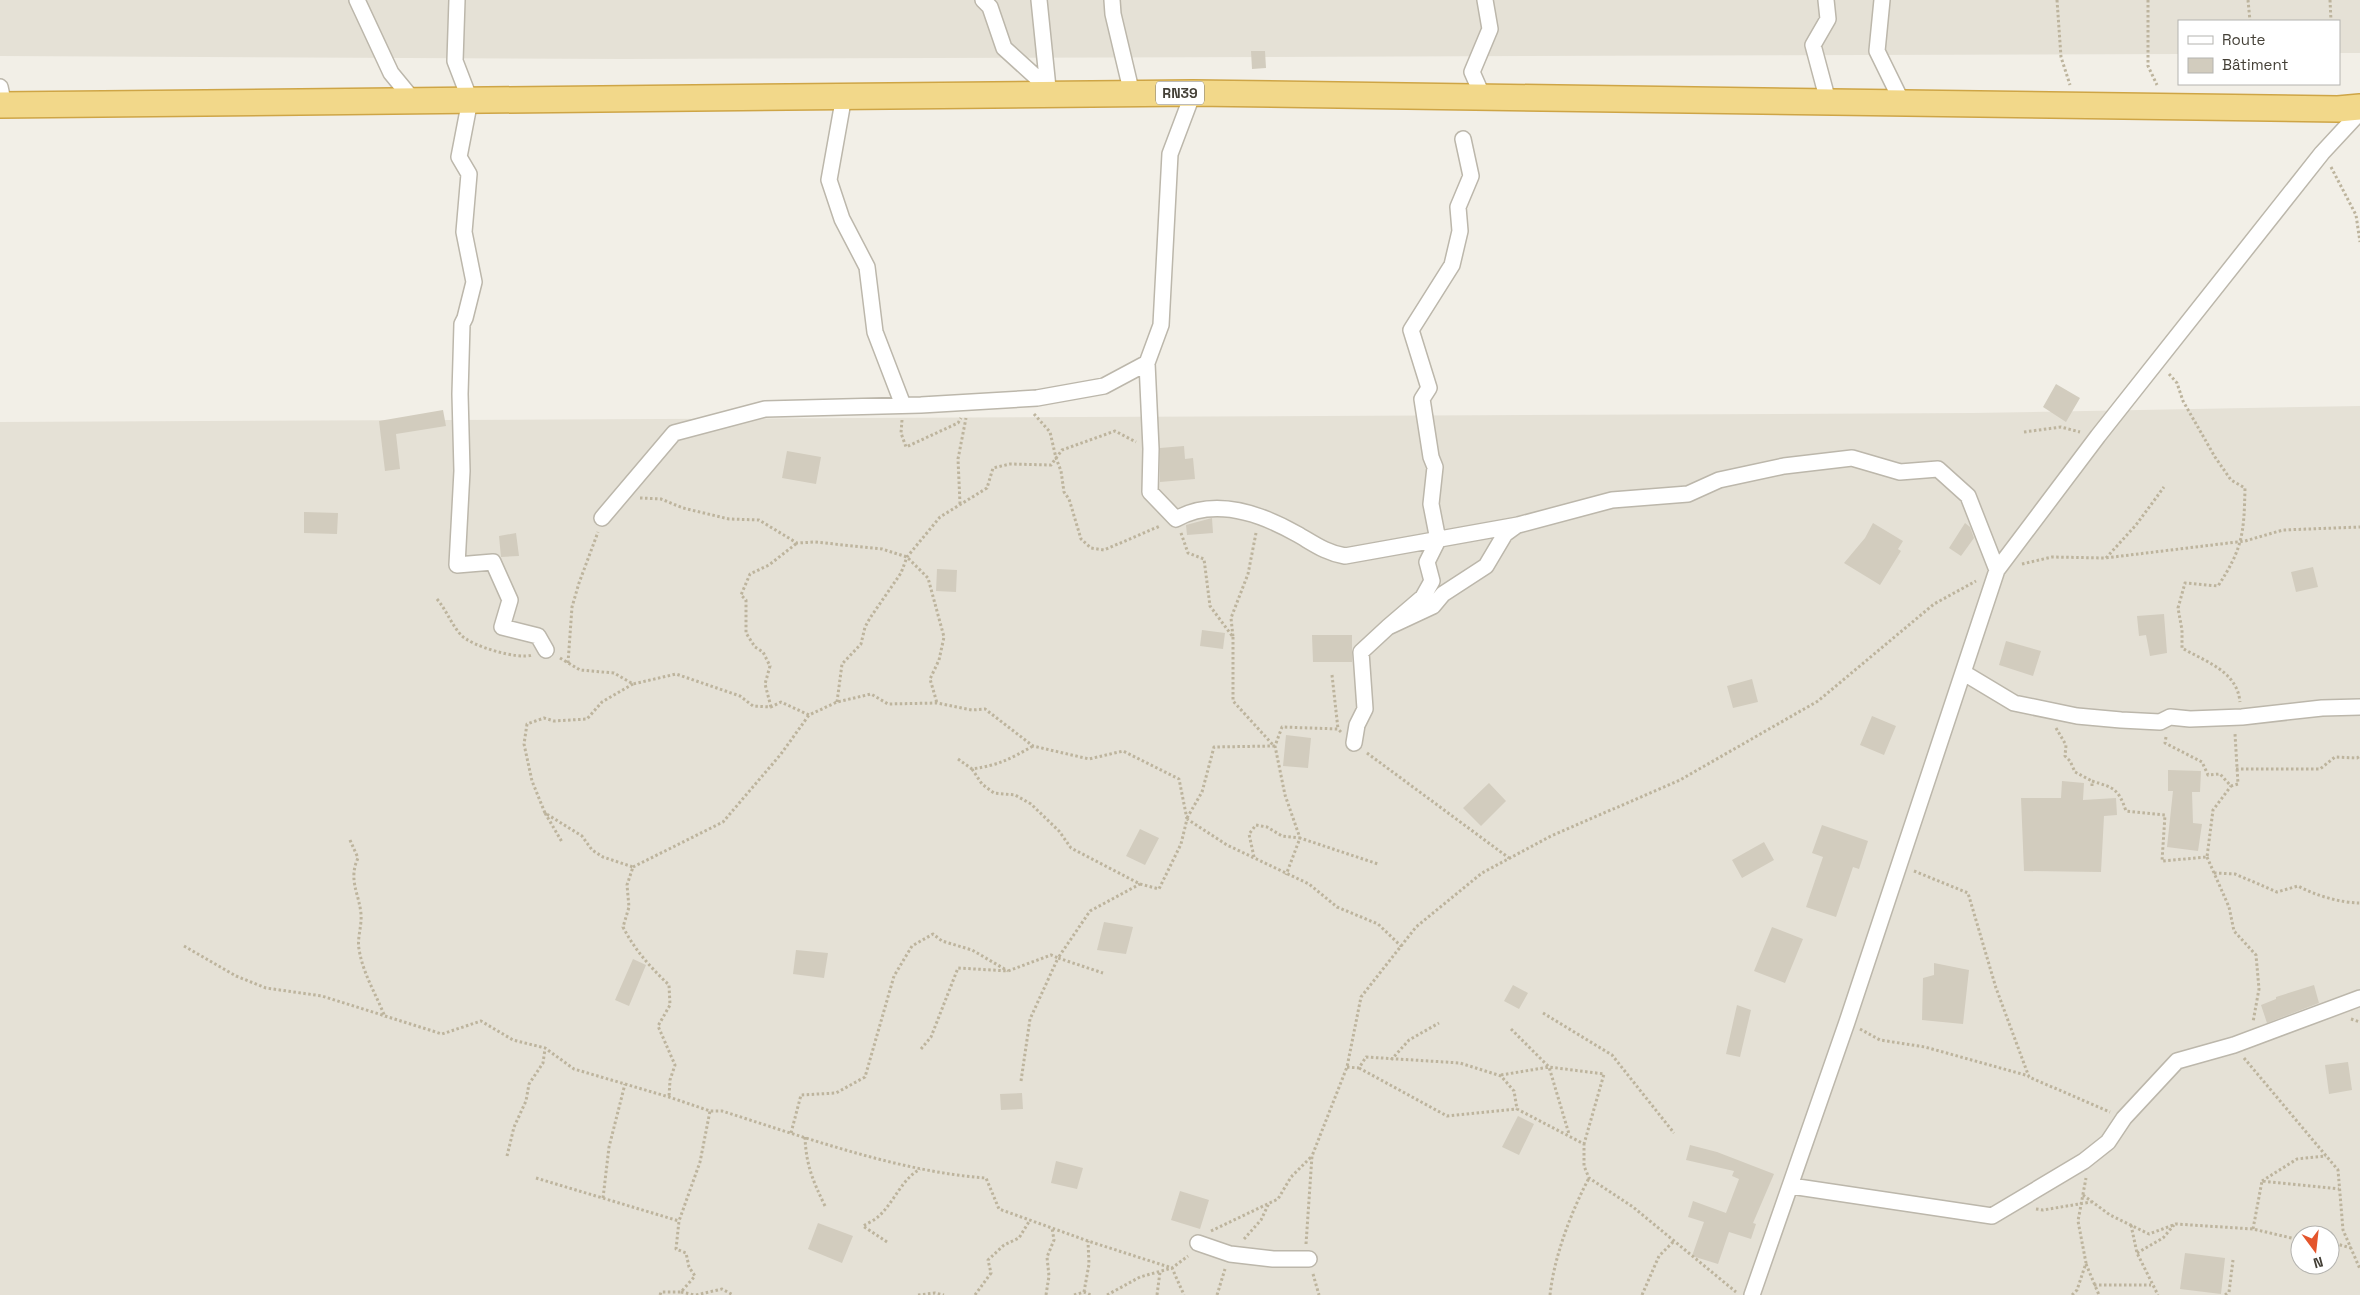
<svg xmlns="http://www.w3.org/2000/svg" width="2360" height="1295" viewBox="0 0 2360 1295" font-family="'Space Grotesk',sans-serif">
	<rect width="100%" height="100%" fill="#f2efe7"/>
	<path fill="#e5e1d6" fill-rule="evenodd" d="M 0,0 L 2360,0 L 2360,53 L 2339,53 L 2339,21 L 2179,21 L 2179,54 L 623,59 L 0,56 Z
		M 2360,406 L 2360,1295 L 0,1295 L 0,422 L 1973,413 ZM 2300,1235 L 2330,1235 L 2330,1265 L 2300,1265 Z"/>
	<path fill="#d2ccbe" d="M 1251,51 L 1265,51 L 1266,68 L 1252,69 Z
		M 2056,384 L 2080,398 L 2066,422 L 2043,407 Z
		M 443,410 L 446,426 L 396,434 L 400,469 L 385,471 L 379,421 Z
		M 1184,446 L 1185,459 L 1193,458 L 1195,479 L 1160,482 L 1160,448 Z
		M 787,451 L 821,457 L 816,484 L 782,478 Z
		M 304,512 L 338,513 L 337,534 L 304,533 Z
		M 1212,518 L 1213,533 L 1187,535 L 1186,525 Z
		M 1873,523 L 1903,541 L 1898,549 L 1901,551 L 1880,585 L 1844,563 L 1865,538 Z
		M 1965,523 L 1970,527 L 1974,538 L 1961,556 L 1949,548 Z
		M 516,533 L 519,556 L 501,557 L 499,536 Z
		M 2313,567 L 2318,587 L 2296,592 L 2291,572 Z
		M 937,569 L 957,570 L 956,592 L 936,591 Z
		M 2164,614 L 2167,653 L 2150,656 L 2146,635 L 2139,636 L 2137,616 Z
		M 1202,630 L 1225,633 L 1223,649 L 1200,646 Z
		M 1312,635 L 1352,635 L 1352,662 L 1313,662 Z
		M 2006,641 L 2041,651 L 2033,676 L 1999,665 Z
		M 1752,679 L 1758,702 L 1733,708 L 1727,686 Z
		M 1872,716 L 1896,726 L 1884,755 L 1860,745 Z
		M 1286,735 L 1311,738 L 1308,768 L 1283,766 Z
		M 2168,770 L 2201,771 L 2200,792 L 2192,792 L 2193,823 L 2202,824 L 2198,851 L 2167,847 L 2173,791 L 2168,791 Z
		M 2062,781 L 2084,783 L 2083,800 L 2116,798 L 2117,815 L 2104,816 L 2101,872 L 2024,871 L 2021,798 L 2061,798 Z
		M 1489,783 L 1506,801 L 1481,826 L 1463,808 Z
		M 1822,825 L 1868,841 L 1859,869 L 1853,867 L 1836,917 L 1806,907 L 1823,857 L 1812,853 Z
		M 1140,829 L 1159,838 L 1145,865 L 1126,856 Z
		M 1764,842 L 1774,860 L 1742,878 L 1732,860 Z
		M 1104,922 L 1133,927 L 1126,954 L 1097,950 Z
		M 1772,927 L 1803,939 L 1785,983 L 1754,971 Z
		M 796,950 L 828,953 L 824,978 L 793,974 Z
		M 633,959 L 646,965 L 629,1006 L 615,1000 Z
		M 1934,963 L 1969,970 L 1963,1024 L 1922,1020 L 1923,978 L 1934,975 Z
		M 1513,985 L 1528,993 L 1519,1009 L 1504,1001 Z
		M 2314,985 L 2319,1003 L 2267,1023 L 2261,1005 L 2276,999 L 2276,997 Z
		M 1737,1005 L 1751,1010 L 1740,1057 L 1726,1054 Z
		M 2348,1062 L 2352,1090 L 2329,1094 L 2325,1065 Z
		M 1022,1093 L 1023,1109 L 1001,1110 L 1000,1094 Z
		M 1518,1116 L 1534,1124 L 1519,1155 L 1502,1147 Z
		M 1690,1145 L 1717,1152 L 1774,1174 L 1753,1223 L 1756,1224 L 1751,1239 L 1729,1232 L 1718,1264 L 1692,1256 L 1704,1222 L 1688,1217 L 1693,1201 L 1726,1213 L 1739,1179 L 1732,1176 L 1734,1171 L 1686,1160 Z
		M 1056,1161 L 1083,1168 L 1077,1189 L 1051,1183 Z
		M 1180,1191 L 1209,1200 L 1200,1229 L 1171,1220 Z
		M 818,1223 L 853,1236 L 842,1263 L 808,1249 Z
		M 2185,1253 L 2225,1258 L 2221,1294 L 2180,1289 Z"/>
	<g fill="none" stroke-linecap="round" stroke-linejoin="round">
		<defs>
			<path id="minor" d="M 357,0 L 391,73 L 414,101
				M 457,0 L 455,61 L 470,100 L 459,157 L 469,174 L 464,232 L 474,282 L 465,318 L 462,324 L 460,394 L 462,471 L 457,565 L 493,562 L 510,600 L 502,627 L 538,636 L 546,650
				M 983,0 L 990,7 L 1004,48 L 1048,88 L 1059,91
				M 1039,0 L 1048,88
				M 1112,0 L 1113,14 L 1132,94
				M 1826,0 L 1828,19 L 1813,45 L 1828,101
				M 1882,0 L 1877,51 L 1902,102
				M 0,87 L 4,105
				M 1193,93 L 1170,154 L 1161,325 L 1147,363 L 1151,449 L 1150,492 L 1176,519 C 1215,497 1260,513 1297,534 C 1313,543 1326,553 1345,556 L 1518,525 L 1612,500 L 1688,494 L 1719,480 L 1784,466 L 1852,458 L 1900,472 L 1938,469 L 1968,496 L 1997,570
				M 844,96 L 829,180 L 842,219 L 867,267 L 875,332 L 903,405
				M 1483,97 L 1472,72 L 1490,29 L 1485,0
				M 602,518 L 674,433 L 765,409 L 921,405 L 1037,398 L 1104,386 L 1147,363
				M 1388,627 L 1423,597 L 1432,581 L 1427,562 L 1438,540 L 1431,504 L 1435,467 L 1431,457 L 1422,399 L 1429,388 L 1411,330 L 1452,265 L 1460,231 L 1458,207 L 1471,176 L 1463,139
				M 1964,673 L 2014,703 L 2077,716 L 2121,720 L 2160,722 L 2170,717 L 2190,719 L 2242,717 L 2322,708 L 2360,707
				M 1354,743 L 1357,725 L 1365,709 L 1361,652 L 1388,627 L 1433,606 L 1443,594 L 1486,566 L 1505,534 L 1516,526
				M 1791,1186 L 1992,1216 L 2084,1161 L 2108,1142 L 2124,1118 L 2177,1061 L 2234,1045 L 2360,998
				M 1198,1243 L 1230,1254 L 1273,1259 L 1309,1259
				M 1752,1295 L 1847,1022 L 1997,570 L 2098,436 L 2322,153 L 2360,112"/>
			<path id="trunk" d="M 0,105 L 1193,93 L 2338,109 L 2360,107"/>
		</defs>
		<use href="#minor" stroke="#bcb7ab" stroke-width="18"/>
		<use href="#trunk" stroke="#cea546" stroke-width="28"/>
		<path stroke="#bdb49d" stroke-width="3" stroke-dasharray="2.5 2.5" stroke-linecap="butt" d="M 2057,0 L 2061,57 L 2070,85
			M 2148,0 L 2148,66 L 2157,85
			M 2248,0 L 2250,21
			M 2330,0 L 2331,21
			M 2331,167 L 2356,215 L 2360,242
			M 2169,374 L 2177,383 L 2183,401 L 2215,457 L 2231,480 L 2245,488 C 2244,533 2243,548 2218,586 L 2185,583 L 2178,608 L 2182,630 L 2182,648 C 2206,662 2237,671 2240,702
			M 1034,414 L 1050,432 L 1056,458 L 1061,471 L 1064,492 L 1069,499 L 1081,539 L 1091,548 L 1104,550 L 1160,526
			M 902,420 L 901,433 L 906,447 L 958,423 L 961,418
			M 2024,432 L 2061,427 L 2080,432
			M 640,498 L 661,499 L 683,508 L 729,519 L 759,520 L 797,543 L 815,542 L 882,549 L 907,557 L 928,578 L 944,637 L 939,660 L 930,679 L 937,703
			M 960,504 L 958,459 L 966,418
			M 1181,533 L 1188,553 L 1204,559 L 1210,606 L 1233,637 L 1231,618 L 1248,574 L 1256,533
			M 2106,558 L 2136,525 L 2164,487
			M 2022,564 L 2052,557 L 2105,558 L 2245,541 L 2283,530 L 2360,527
			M 437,599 C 447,611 451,624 461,635 C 471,646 518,660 532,655
			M 1233,637 L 1233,701 L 1274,746
			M 560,658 L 580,670 L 614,673 L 633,684 L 676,674 L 740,696 L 753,706 L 771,707 L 781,702 L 809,715 L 837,702 L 871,694 L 888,704 L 937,703 L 972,710 L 985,709 L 1033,746 L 1089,759 L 1123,751 L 1179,779 L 1187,819
			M 568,663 L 572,607 L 579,583 L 598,532
			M 1332,675 L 1338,729
			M 633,684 L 602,702 L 587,719 L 554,721 L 544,718 L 527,724 L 524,744 L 532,781 L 545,813 L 582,836 L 592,850 L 603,857 L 633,867 L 627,885 L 629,907 L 623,927 C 634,949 651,968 669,985 L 670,1005 L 658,1026 L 675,1065 L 670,1080 L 669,1097
			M 837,702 L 842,664 L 861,644 L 865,627 L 870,618 L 901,573 L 907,557 L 940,517 L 987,488 L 993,468 L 1010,464 L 1051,465 L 1062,450 L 1115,431 L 1136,442
			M 771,707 L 765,684 L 770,666 L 763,652 L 755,647 L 746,633 L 746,600 L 741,595 L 750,574 L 769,565 L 797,543
			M 2056,728 L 2066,745 L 2065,756 L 2070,761 L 2075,772 L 2092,781
			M 1341,732 L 1338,729 L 1282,727 L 1275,746 L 1285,795 L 1300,838 L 1378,864
			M 2166,737 L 2165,743 L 2202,762 L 2208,775 L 2220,774 L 2231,786 L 2238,784 L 2235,734
			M 1367,753 L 1509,858
			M 958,759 L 972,769 C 999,765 1010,759 1033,746
			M 972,769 L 982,784 L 994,793 L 1015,795 L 1031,804 L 1059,831 L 1071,848 L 1140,884 L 1159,889 L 1181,844 L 1187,819 L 1227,845 L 1309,884 L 1337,907 L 1378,924 L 1401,946
			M 2236,769 L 2320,769 L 2335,757 L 2357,758 L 2360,756
			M 2092,786 L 2092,781 C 2114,788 2118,788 2126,811 L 2165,815 L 2162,861 L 2207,857 L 2213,810 L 2231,786
			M 545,813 L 562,842
			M 1187,818 L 1202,792 L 1214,747 L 1275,746
			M 350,840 L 358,858 C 348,880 359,893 361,914 C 362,926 357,938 359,949 C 363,974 376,994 385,1017
			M 1254,857 L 1249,834 L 1256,825 L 1267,827 L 1282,836 L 1300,838 L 1286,875
			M 2207,857 L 2229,907 L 2234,931 L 2256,955 L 2259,989 L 2253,1022
			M 633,867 L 723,822 L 781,754 L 809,715
			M 1914,871 L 1968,893 L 1996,988 L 2029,1077 L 2110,1112
			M 2214,873 L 2235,874 L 2277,892 L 2298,886 C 2314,895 2341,903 2360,903
			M 184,946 L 236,976 L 266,988 L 322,996 L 442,1034 L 481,1021 L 513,1040 L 545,1048 L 574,1069 L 669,1097 L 710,1111 L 722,1111 C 804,1137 900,1172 986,1178 L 999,1209 L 1088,1241 L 1172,1268 L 1184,1295
			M 1543,1013 L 1612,1055 L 1674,1133
			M 2351,1019 L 2360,1022
			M 1511,1029 L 1549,1067 L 1569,1134
			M 1860,1029 L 1880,1040 L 1925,1047 L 2029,1076
			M 921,1049 L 931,1037 L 958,968 L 1008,971 L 1051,955 L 1058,958 L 1090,911 L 1140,884
			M 2244,1058 L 2338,1170 L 2343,1230 L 2360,1269
			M 1391,1060 L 1409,1040 L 1439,1023
			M 1347,1067 L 1359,1068 L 1366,1057 L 1460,1063 L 1501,1076 L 1514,1091 L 1517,1109 L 1584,1144 L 1584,1166 L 1589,1178 L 1633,1207 L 1736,1292
			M 1359,1068 L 1447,1116 L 1517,1109
			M 1501,1075 L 1549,1067 L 1604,1074 L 1584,1144
			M 1021,1081 L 1030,1019 L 1058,958 L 1103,973
			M 791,1133 L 801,1095 L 836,1093 L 865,1077 L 894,976 L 912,946 L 933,934 L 942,941 L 972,950 L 1008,971
			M 805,1137 C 806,1165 813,1181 825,1206
			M 507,1156 L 514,1127 L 526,1101 L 529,1084 L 543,1063 L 545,1049
			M 536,1178 L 679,1221
			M 2262,1181 L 2297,1159 L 2326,1156
			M 2083,1195 L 2110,1215 L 2149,1234 L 2176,1224 L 2253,1229 L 2300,1240
			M 603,1198 L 609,1147 L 625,1084
			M 2036,1209 L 2043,1210 L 2091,1202
			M 2131,1225 L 2137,1253 L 2158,1295
			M 2253,1229 L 2262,1181 L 2339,1189
			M 1211,1231 L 1278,1199 L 1291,1177 L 1312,1156
			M 1244,1239 L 1261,1220 L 1269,1203
			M 887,1242 L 863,1226 C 868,1223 875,1220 879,1216 C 895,1201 901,1180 920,1169
			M 2330,1242 L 2351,1248
			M 1306,1244 L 1312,1156 L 1347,1067 L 1361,997 L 1416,927 L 1482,873 L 1551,836 L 1680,780 L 1818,701 L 1934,604 L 1976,581
			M 2137,1253 L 2163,1238 L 2174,1225
			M 2086,1264 L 2099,1295
			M 1313,1274 L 1319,1295
			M 2094,1285 L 2151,1285
			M 681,1292 L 695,1295
			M 1084,1292 L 1089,1264 L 1088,1241
			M 660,1295 L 661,1292 L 681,1292 L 695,1276 L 689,1267 L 686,1253 L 676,1249 L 679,1221 L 700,1162 L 710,1111
			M 696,1295 L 722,1289 L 733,1295
			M 918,1295 L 935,1293 L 944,1295
			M 975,1295 L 991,1273 L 988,1260 L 1004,1245 L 1019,1238 L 1030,1220
			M 1046,1295 L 1049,1276 L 1047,1257 L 1054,1240 L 1052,1228
			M 1074,1295 L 1084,1292 L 1091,1295
			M 1107,1295 L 1140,1277 L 1172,1268 L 1188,1256
			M 1157,1295 L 1160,1272
			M 1217,1295 L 1225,1269
			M 1550,1295 C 1554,1257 1571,1212 1589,1178
			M 1642,1295 L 1659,1256 L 1674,1241
			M 2072,1295 L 2077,1290 L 2086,1263 L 2078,1221 L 2086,1178
			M 2225,1295 L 2229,1292 L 2233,1260"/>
		<use href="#minor" stroke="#fff" stroke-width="15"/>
		<use href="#trunk" stroke="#f2d88a" stroke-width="25"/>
	</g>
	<g text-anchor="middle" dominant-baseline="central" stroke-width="4" stroke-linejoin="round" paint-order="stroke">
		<rect fill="#fff" stroke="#7c7973" stroke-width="1" x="1156" y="81.5" width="48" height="23" rx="4"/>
		<g font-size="14" font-weight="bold" fill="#444037">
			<text x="1180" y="93">RN39</text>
		</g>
	</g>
	<rect x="2178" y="20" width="162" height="65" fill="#ffffff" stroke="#b4b3af"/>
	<rect x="2188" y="36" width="25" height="8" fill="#ffffff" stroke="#b4b3af"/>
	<text x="2222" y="45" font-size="15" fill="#444037">Route</text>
	<rect x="2188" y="58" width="25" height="15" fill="#d2ccbe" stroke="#b4b3af"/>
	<text x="2222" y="70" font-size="15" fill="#444037">Bâtiment</text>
	<g transform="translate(2315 1250) rotate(165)"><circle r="24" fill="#ffffff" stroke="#b4b3af"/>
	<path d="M0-4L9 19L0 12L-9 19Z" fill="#e4552c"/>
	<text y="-8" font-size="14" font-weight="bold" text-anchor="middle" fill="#444037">N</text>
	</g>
</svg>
